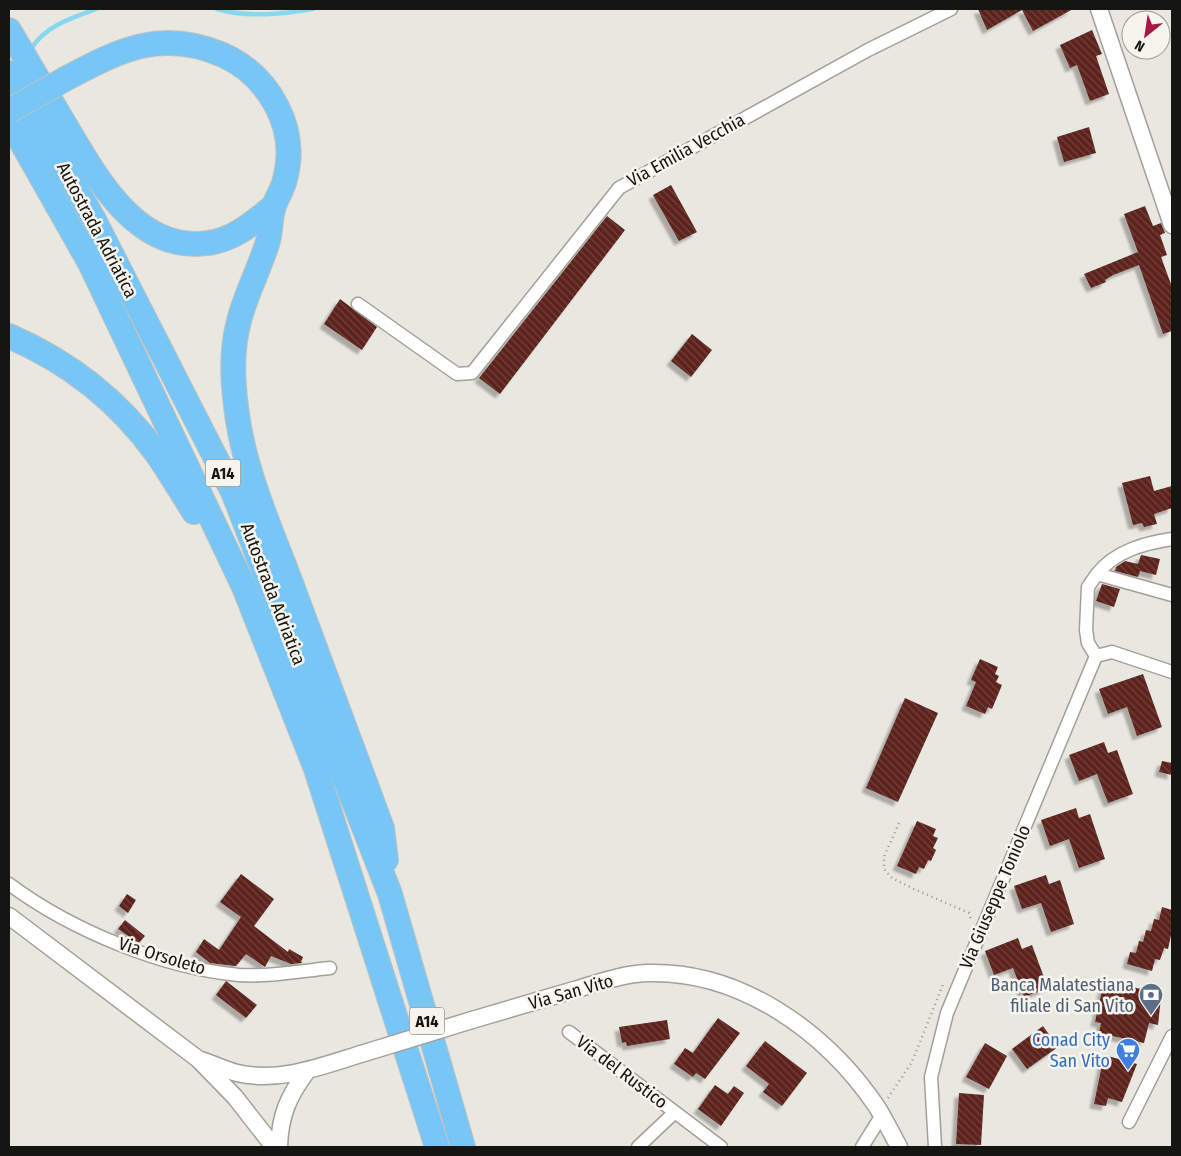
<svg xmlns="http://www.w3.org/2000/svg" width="1181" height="1156" viewBox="0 0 1181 1156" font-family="'Fira Sans Condensed',sans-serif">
	<defs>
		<pattern id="building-back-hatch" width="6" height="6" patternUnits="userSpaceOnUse" patternTransform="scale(1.25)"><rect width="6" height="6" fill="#5d241e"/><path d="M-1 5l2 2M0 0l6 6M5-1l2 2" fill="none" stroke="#6f423d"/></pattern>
		<filter id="shadow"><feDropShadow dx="-4.5" dy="4.5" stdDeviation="1" flood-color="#0004"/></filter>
	</defs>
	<rect width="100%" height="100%" fill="#e8e7e0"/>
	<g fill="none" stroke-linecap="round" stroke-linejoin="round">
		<path stroke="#87d8ee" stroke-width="4.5" d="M 217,9 C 248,18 282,14 313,9
			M 31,49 C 45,26 71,18 96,9"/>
	</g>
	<path fill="url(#building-back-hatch)" filter="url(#shadow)" d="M 978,9 L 1073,9 L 1033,31 L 1022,10 L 987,30 Z
		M 1092,30 L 1102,54 L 1096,56 L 1109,94 L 1090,101 L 1077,65 L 1070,68 L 1060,45 Z
		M 1089,127 L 1096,153 L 1064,162 L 1057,137 Z
		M 671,185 L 697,232 L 679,241 L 653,195 Z
		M 1145,206 L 1153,226 L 1161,223 L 1165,233 L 1160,235 L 1167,255 L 1161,257 L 1172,287 L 1172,331 L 1163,334 L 1139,265 L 1113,275 L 1105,280 L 1106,282 L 1091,288 L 1084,274 L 1138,252 L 1124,214 Z
		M 607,216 L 625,230 L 500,394 L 479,378 Z
		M 340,299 L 377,327 L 362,350 L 324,324 Z
		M 692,334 L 712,350 L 691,377 L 671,361 Z
		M 1150,476 L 1154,491 L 1172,486 L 1172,508 L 1154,514 L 1157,524 L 1144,527 L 1142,523 L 1133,525 L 1122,483 Z
		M 1141,555 L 1160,559 L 1156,575 L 1140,571 L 1138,577 L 1115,571 L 1116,567 L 1125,561 L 1138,564 Z
		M 1102,584 L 1120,589 L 1114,607 L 1096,601 Z
		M 980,659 L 998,667 L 995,674 L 999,676 L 996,682 L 1002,685 L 992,709 L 988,707 L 985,714 L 966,706 L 976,682 L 971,680 Z
		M 1143,674 L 1162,727 L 1137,736 L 1127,707 L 1108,714 L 1099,689 Z
		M 905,698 L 938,713 L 898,802 L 866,788 Z
		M 1104,742 L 1108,753 L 1117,750 L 1133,794 L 1108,803 L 1097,774 L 1079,781 L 1069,755 Z
		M 1162,761 L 1172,763 L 1172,775 L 1159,772 Z
		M 1076,808 L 1079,818 L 1090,814 L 1105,859 L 1079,868 L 1069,839 L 1050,846 L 1041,820 Z
		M 917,821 L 936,829 L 933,836 L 938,838 L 933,848 L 936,850 L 931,861 L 928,860 L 924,869 L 919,867 L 916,874 L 897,866 Z
		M 241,874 L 274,899 L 254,926 L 288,952 L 289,949 L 303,957 L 301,962 L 303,963 L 291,964 L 271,956 L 265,967 L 246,954 L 236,966 L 210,963 L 196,952 L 204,939 L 219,950 L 241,917 L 220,902 Z
		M 1046,875 L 1049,884 L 1060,880 L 1074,924 L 1051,932 L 1041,903 L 1022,909 L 1014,886 Z
		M 127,894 L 136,900 L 128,913 L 119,906 Z
		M 1162,907 L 1172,910 L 1172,931 L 1168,949 L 1164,948 L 1160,960 L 1155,959 L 1152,971 L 1127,964 L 1130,952 L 1136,953 L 1139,941 L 1143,942 L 1146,930 L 1151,931 L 1154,919 L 1159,920 Z
		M 125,920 L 145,936 L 139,943 L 118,929 Z
		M 1018,938 L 1022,949 L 1032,945 L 1048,988 L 1024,997 L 1013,968 L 994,975 L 985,951 Z
		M 226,981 L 257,1005 L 246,1018 L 216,995 Z
		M 1104,982 L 1147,990 L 1161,997 L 1158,1025 L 1149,1023 L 1144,1043 L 1099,1033 L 1101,1023 L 1095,1022 Z
		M 718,1018 L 740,1033 L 705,1079 L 696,1073 L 693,1077 L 674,1064 L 685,1048 L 693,1053 Z
		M 667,1020 L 670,1039 L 627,1046 L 626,1042 L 622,1043 L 619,1027 Z
		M 1043,1026 L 1058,1047 L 1027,1069 L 1012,1049 Z
		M 765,1041 L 807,1073 L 782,1106 L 763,1092 L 769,1084 L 746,1066 Z
		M 985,1043 L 1007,1056 L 989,1089 L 966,1077 Z
		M 1104,1055 L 1137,1064 L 1122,1102 L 1108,1098 L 1106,1106 L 1094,1104 Z
		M 715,1085 L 728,1094 L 734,1086 L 744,1093 L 721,1126 L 698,1109 Z
		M 959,1093 L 984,1095 L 981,1145 L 956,1144 Z"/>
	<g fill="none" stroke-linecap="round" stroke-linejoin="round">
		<defs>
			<path id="minor" d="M 358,304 L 457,374 L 472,373 L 619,188 L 868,50 L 951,9
				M 1172,539 C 1145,543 1115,551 1097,574 L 1172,595
				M 1096,656 L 1088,643 L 1086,630 L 1088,587 L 1097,574
				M 1096,656 L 1112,652 L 1172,672
				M 9,884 C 71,930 162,968 239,975 C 269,977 300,971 330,968
				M 569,1032 L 721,1147
				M 1129,1122 L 1172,1036
				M 638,1147 L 675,1112
				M 862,1147 L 882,1115
				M 935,1147 L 931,1077 L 947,1013 L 1096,656"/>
			<path id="tertiary" d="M 1099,9 L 1172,225
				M 9,916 L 198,1059 L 235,1097 L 274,1147
				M 472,1020 C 506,1010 540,1000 574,990 C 598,983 622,974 647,973 C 741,970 826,1032 877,1107 C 885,1120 892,1134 899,1147
				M 201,1060 C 213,1064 225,1070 237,1073 C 279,1083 322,1066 361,1054
				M 279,1147 C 280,1115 288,1097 307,1071"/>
			<path id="motorway" d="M 9,30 C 26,59 44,89 61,118 C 93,171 134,254 208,243 C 234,240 254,222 274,206
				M 9,73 L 93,218 L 233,492 L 390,894 L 463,1147
				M 67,78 C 121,49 162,29 223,55 C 269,76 299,128 285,179 C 283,189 277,197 274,206 C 270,217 271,230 268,241 C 260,268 246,293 239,321 C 230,354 233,388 238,421 C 247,477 271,530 291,583 C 321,665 352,746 382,828 L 386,860
				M 9,120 L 90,263 L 244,587 L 316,769 L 437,1147
				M 9,336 C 69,362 119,401 157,454 C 170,473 182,493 194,512"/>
		</defs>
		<use href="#minor" stroke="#a2a099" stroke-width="15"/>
		<use href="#tertiary" stroke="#a2a099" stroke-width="19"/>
		<use href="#motorway" stroke="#c2c2c1" stroke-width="26"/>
		<path stroke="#979791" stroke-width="2.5" stroke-dasharray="1 4" stroke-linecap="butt" d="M 899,823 L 884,857 L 884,869 L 892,878 L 914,889 L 969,913 L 971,920
			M 888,1098 L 912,1062 L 944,982"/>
		<use href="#minor" stroke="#fff" stroke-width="12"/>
		<use href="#tertiary" stroke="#fff" stroke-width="16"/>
		<use href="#motorway" stroke="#77c6f5" stroke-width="24"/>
		<defs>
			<path id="tertiary-bridge" d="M 361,1054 L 472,1020"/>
			<path id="motorway-bridge" d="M 9,111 L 67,78"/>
		</defs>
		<use href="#tertiary-bridge" stroke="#a2a099" stroke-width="19" stroke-linecap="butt"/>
		<use href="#motorway-bridge" stroke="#c2c2c1" stroke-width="26" stroke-linecap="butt"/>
		<use href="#tertiary-bridge" stroke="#fff" stroke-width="16"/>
		<use href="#motorway-bridge" stroke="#77c6f5" stroke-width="24"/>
	</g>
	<defs>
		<symbol id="bank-pin" viewBox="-11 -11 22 30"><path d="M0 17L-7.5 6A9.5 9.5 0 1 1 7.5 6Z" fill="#5c6f8a" stroke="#f6f4ed"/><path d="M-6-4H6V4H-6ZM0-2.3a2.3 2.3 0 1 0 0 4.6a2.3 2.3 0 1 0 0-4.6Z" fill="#fff"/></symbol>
		<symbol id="supermarket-pin" viewBox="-11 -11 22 30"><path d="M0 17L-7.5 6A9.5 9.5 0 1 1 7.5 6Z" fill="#3f7fe0" stroke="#f6f4ed"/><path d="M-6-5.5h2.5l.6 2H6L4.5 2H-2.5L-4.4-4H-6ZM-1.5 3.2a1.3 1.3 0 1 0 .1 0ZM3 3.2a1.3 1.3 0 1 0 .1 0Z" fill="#fff"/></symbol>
	</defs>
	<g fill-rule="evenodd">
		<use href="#bank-pin" x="1137" y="981" width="28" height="38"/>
		<use href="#supermarket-pin" x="1114" y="1036" width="28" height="38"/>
	</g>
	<g text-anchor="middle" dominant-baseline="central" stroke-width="5" stroke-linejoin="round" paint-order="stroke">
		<g fill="#f6f4ed" stroke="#585854" stroke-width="1">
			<rect x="205.5" y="459.5" width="35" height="27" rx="4"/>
			<rect x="409.5" y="1007.5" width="35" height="27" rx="4"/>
		</g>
		<g font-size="16" font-weight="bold" fill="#151512">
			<text x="223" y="473">A14</text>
			<text x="427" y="1021">A14</text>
		</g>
		<g font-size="18" fill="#151512" stroke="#f6f4ed">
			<text transform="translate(686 150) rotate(-29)">Via Emilia Vecchia</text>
			<text transform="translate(97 230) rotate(62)">Autostrada Adriatica</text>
			<text transform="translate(273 594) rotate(69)">Autostrada Adriatica</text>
			<text transform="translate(995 897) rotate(-67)">Via Giuseppe Toniolo</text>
			<text transform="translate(162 956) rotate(17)">Via Orsoleto</text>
			<text transform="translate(571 992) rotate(-16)">Via San Vito</text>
			<text transform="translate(622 1072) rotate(37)">Via del Rustico</text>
		</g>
		<g font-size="18" fill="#4e5e75" stroke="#f6f4ed" text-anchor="end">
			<text x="1134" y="985">Banca Malatestiana<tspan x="1134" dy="21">filiale di San Vito</tspan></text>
		</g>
		<g font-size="18" fill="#366cbe" stroke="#f6f4ed" text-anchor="end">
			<text x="1110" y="1040">Conad City<tspan x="1110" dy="21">San Vito</tspan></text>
		</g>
	</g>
	<rect width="1181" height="1156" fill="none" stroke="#151512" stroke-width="20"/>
	<g transform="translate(1146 35) rotate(210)"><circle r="24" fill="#f6f4ed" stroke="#9c9b95"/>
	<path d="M0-4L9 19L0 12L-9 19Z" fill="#aa1547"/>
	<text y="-8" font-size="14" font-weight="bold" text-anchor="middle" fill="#151512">N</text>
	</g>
</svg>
